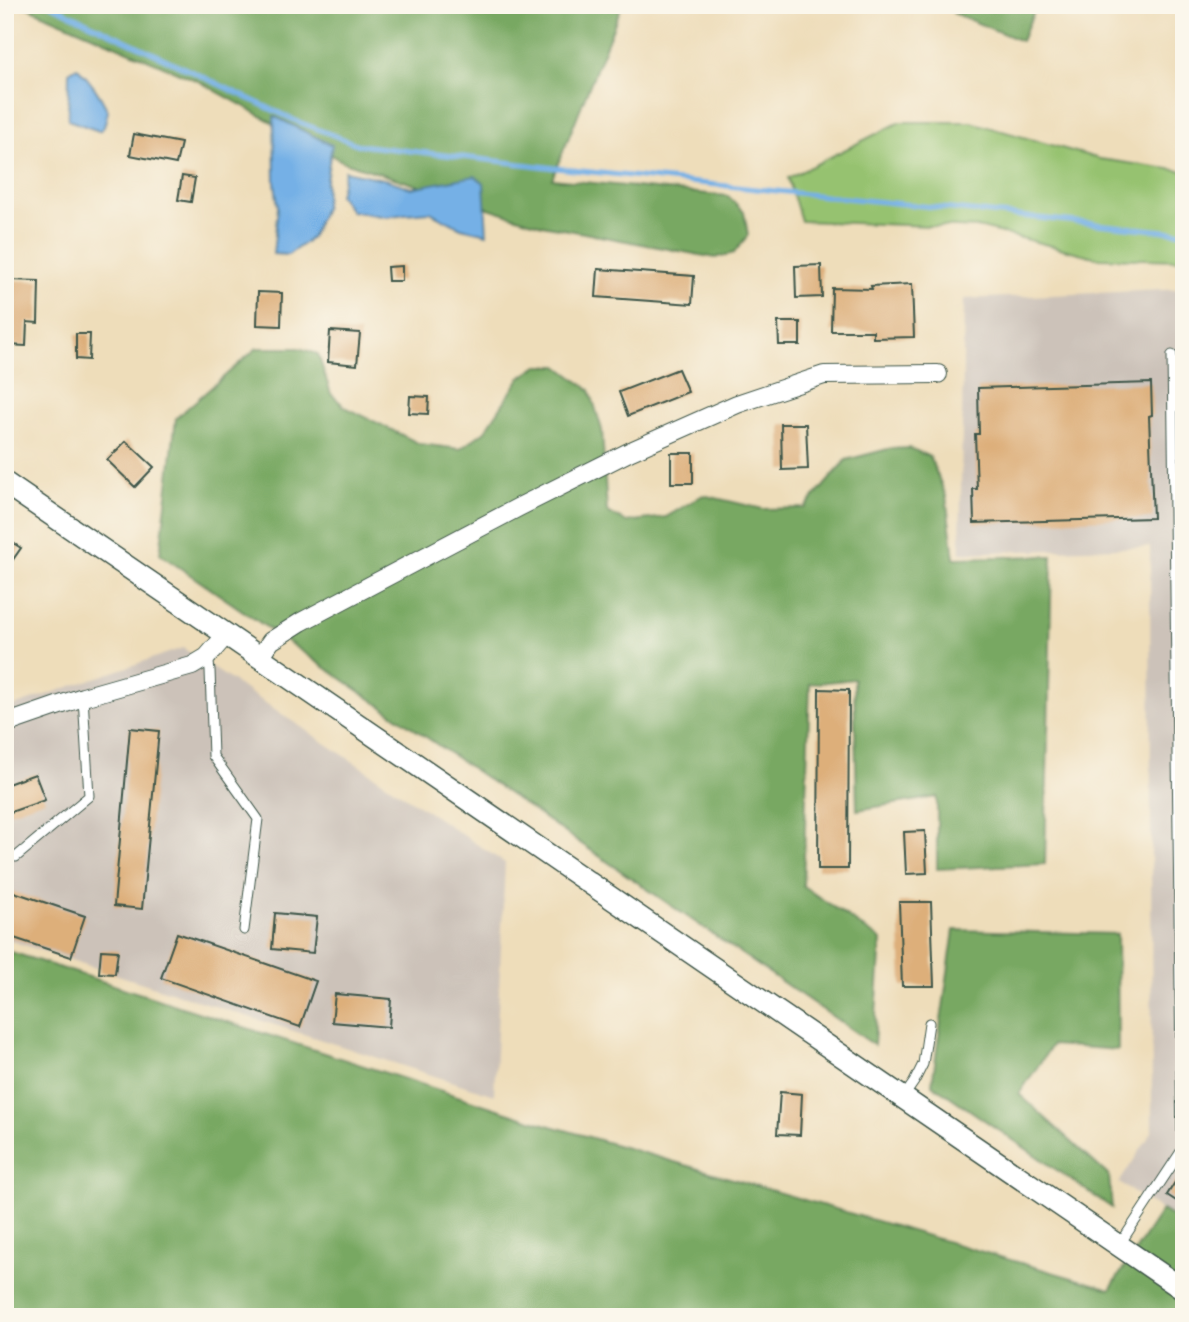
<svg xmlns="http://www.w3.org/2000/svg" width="1189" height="1322" viewBox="0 0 1189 1322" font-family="Dekko,sans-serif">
	<rect width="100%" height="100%" fill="#fbf7ec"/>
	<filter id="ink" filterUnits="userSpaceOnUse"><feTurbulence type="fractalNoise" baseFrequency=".0143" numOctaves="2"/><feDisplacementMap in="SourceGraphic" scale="14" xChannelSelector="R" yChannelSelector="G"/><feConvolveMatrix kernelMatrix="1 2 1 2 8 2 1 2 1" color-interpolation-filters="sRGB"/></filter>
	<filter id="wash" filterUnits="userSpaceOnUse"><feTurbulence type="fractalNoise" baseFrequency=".00686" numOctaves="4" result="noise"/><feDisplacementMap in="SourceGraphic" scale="28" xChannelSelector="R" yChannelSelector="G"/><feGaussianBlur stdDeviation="1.57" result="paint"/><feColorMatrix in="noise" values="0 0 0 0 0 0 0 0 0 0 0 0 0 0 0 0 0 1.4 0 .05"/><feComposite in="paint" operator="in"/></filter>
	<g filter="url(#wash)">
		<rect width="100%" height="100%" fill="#eeddba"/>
		<path fill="#ccc2b9" d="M 1184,289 L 1184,1225 L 1119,1183 L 1152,1132 L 1150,547 L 960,553 L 964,299 Z
			M 183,648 L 505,863 L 494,1095 L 5,939 L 5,709 Z"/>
		<path fill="#96c26f" stroke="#5a8052" stroke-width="2" d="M 900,122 L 971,122 L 1100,159 L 1184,171 L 1184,260 L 1098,258 L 982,228 L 801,221 L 788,178 Z"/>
		<path fill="#78a862" stroke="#4c724b" stroke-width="2" d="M 22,5 L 622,5 L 552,179 L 728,196 L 744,212 L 748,235 L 734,253 L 715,258 L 542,225 L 344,162 L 198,81 Z
			M 957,5 L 1037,5 L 1021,41 L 953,13 Z
			M 257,348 L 299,348 L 318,354 L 331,394 L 345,407 L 420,444 L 460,449 L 485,431 L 520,378 L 538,366 L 558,366 L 590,390 L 602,430 L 607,512 L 626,522 L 666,517 L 703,495 L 763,509 L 805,508 L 846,460 L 888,449 L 910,448 L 930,457 L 946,496 L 954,558 L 1052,556 L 1045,864 L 937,869 L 937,797 L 857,810 L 854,679 L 810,684 L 803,886 L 881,940 L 874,1045 L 160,554 L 176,418 Z
			M 954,930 L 1117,934 L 1118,1050 L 1052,1045 L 1019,1094 L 1109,1176 L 1112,1208 L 932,1084 Z
			M 5,950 L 541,1123 L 1110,1289 L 1162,1210 L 1184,1224 L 1184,1317 L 5,1317 Z"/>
		<path fill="#75b0e6" stroke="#4a768d" stroke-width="2" d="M 77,67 C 90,80 100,94 108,111 L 104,127 L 99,131 L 68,120 L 69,72 Z
			M 274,116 L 332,145 L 326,180 L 325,206 L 311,238 L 288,255 L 273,254 L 278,207 L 275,183 Z
			M 345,171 L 388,180 L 411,188 L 475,176 L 484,183 L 487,234 L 461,228 L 430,212 L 405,214 L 387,217 L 351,211 L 339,195 Z"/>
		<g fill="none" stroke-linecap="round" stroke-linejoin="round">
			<path stroke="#75b0e6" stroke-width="5" d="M 51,5 L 296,121 L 359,145 L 582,171 L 1184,233"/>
		</g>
		<g id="blocks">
			<path fill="#ddaf7a" d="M 134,134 L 181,143 L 176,164 L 130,155 Z
				M 182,176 L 195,178 L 191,202 L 178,200 Z
				M 821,265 L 822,297 L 796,298 L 795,266 Z
				M 402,266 L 402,281 L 388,281 L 387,267 Z
				M 598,269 L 694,276 L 692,304 L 596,297 Z
				M 9,280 L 39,281 L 38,323 L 27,322 L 26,346 L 8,345 Z
				M 912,284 L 914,337 L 873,338 L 873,331 L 831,331 L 832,288 L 872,289 L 871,286 Z
				M 258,292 L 282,293 L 281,326 L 257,325 Z
				M 778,322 L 800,322 L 800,345 L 779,345 Z
				M 330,331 L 360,333 L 357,365 L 328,362 Z
				M 76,334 L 90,334 L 89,360 L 76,359 Z
				M 678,369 L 688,392 L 628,416 L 619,392 Z
				M 1151,383 L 1152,415 L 1149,416 L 1153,518 L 974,523 L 973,489 L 977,489 L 975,434 L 979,434 L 978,388 Z
				M 410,396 L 429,397 L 428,414 L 409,413 Z
				M 781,424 L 806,424 L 808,469 L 782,470 Z
				M 126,441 L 154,467 L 135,487 L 107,460 Z
				M 671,453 L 693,453 L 693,483 L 671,483 Z
				M 5,538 L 21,548 L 5,571 Z
				M 819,689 L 849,690 L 848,869 L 818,869 Z
				M 130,728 L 159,731 L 142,909 L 114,906 Z
				M 35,774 L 45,800 L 5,814 L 5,785 Z
				M 925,831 L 927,873 L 906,874 L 904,832 Z
				M 5,889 L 85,916 L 71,957 L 5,935 Z
				M 899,902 L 931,902 L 934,986 L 902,986 Z
				M 275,913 L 317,917 L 313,953 L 272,949 Z
				M 177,933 L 316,981 L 300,1027 L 161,978 Z
				M 101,950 L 118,951 L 115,974 L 99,973 Z
				M 335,994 L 391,999 L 389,1027 L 332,1022 Z
				M 780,1092 L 802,1094 L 800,1135 L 777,1134 Z
				M 1184,1168 L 1184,1206 L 1167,1195 Z"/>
		</g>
	</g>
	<g filter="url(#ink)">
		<use href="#blocks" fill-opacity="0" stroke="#3e5548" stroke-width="2"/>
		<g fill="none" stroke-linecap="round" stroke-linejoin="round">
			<defs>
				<path id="service" d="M 208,657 L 210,670 L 213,756 L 258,819 L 244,930
					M 16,857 L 89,796 L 83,697
					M 903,1098 L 914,1082 L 923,1064 L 929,1023
					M 1120,1244 L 1182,1150 L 1172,355"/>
				<path id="minor" d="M 260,657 L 271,641 L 301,622 L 519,507 L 631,451 L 737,404 L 824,375 L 938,374
					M 5,724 L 83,697 L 192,666 L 207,657 L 226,635"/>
				<path id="tertiary" d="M 5,483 L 1184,1290"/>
			</defs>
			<use href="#service" stroke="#3e5548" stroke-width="11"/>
			<use href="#minor" stroke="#3e5548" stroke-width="20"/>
			<use href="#tertiary" stroke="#3e5548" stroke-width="24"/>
			<use href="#service" stroke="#fff" stroke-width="9"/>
			<use href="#minor" stroke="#fff" stroke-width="18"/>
			<use href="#tertiary" stroke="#fff" stroke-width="21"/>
		</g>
	</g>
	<rect width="1189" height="1322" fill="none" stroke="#fbf7ec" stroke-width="28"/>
</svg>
